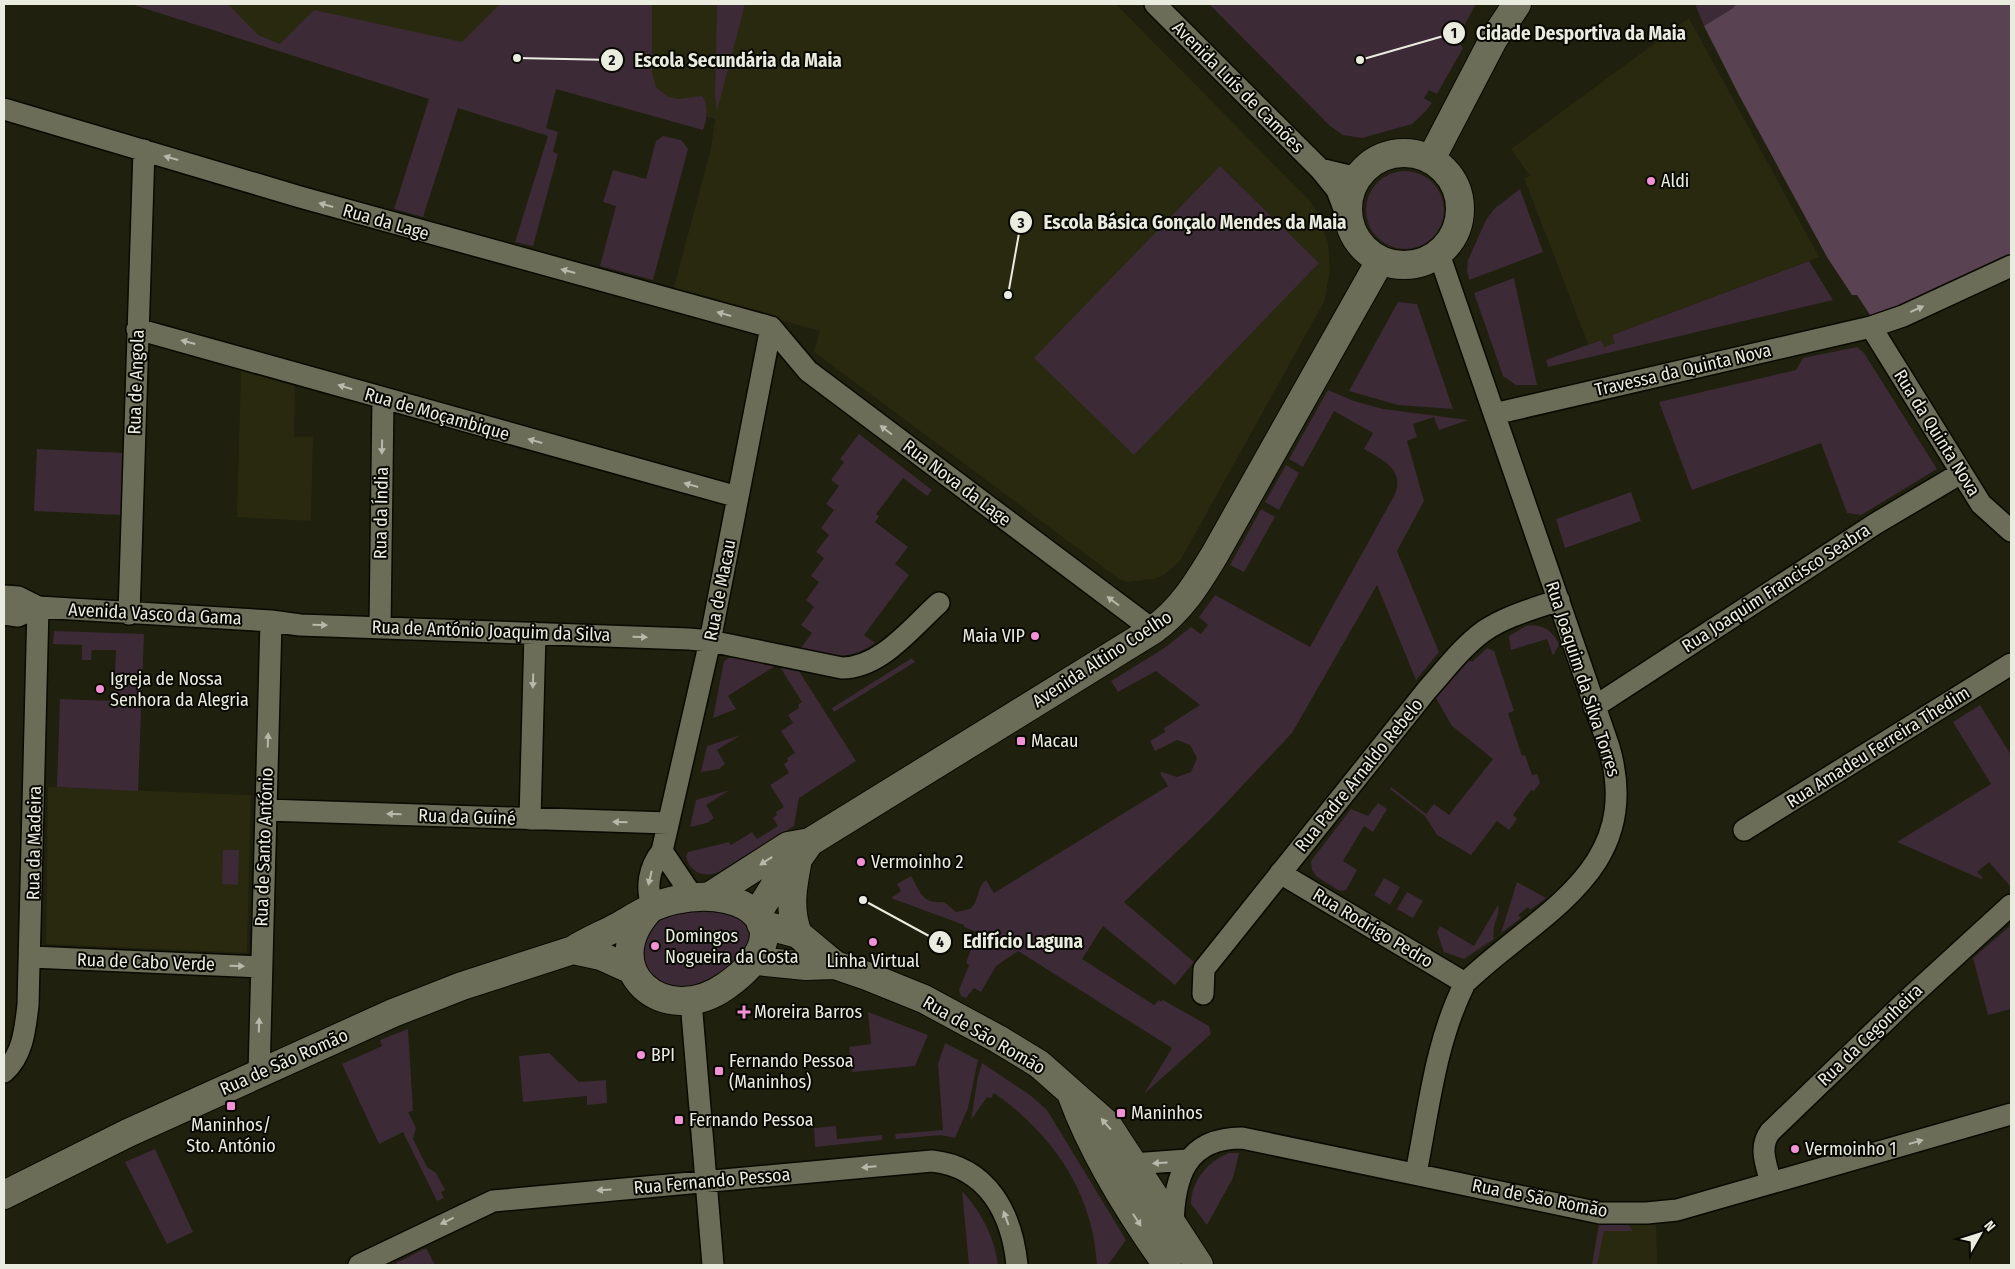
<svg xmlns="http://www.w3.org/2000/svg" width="2015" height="1269" viewBox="0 0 2015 1269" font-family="'Fira Sans Condensed',sans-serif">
	<rect width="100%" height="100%" fill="#1f200d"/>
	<path fill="#28290f" d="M 131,4 L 1116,4 L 1309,200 L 1318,214 L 1328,243 L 1330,269 L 1325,300 L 1180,561 L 1164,575 L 1155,579 L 1128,582 L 1119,579 L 814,352 L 820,331 L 673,291 L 711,148 L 715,119 L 513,64 L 499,121 Z
		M 1689,18 L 1819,257 L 1612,335 L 1615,343 L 1603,347 L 1600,340 L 1588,344 L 1524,178 L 1530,176 L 1511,149 Z
		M 241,371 L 295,386 L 294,437 L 313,437 L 311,521 L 237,517 Z
		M 48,787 L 251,795 L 247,953 L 46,944 Z
		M 1600,1215 L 1656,1215 L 1657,1265 L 1592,1265 Z"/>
	<path fill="#3c2a36" d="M 131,4 L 228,4 L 258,35 L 280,44 L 314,10 L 462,42 L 500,4 L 652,4 L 652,73 L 656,87 L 668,97 L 678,99 L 702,96 C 709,104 707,120 703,130 L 556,89 L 546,128 L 558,132 L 553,152 L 558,154 L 533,246 L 515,242 L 548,136 L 458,108 L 423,217 L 394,209 L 429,99 Z
		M 717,4 L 745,4 L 717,111 L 715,95 Z
		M 1209,4 L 1476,4 L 1457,39 L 1463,48 L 1437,94 L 1429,90 L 1424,98 L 1432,103 L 1426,111 L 1412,124 L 1362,138 L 1343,135 L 1330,126 Z
		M 1695,4 L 1736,4 L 1733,8 L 1704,26 Z
		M 663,136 L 681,140 L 688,149 L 653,280 L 600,266 L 616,206 L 603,202 L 613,170 L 646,179 L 656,141 Z
		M 1220,166 L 1319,263 L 1134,455 L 1034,358 Z
		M1366 210a39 39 0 1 1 78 0a39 39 0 1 1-78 0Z
		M 1520,189 L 1543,252 L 1469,280 L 1467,270 L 1468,260 L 1486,220 L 1494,209 Z
		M 1809,261 L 1833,300 L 1548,367 L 1546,360 L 1601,340 L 1604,347 L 1615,343 L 1612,335 Z
		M 1514,278 L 1537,385 L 1516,385 L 1503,376 L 1474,293 Z
		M 1398,302 L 1417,304 L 1453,409 L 1398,405 L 1349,391 Z
		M 1857,347 L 1864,353 L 1937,469 L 1861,515 L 1847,513 L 1821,443 L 1692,490 L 1659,402 L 1796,370 L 1803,358 Z
		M 1328,390 L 1354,401 L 1383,409 L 1468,420 L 1439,430 L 1434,417 L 1413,424 L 1417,437 L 1407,441 L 1424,501 L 1397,551 L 1439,652 L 1416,680 L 1377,585 L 1292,733 L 1210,820 L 1124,902 L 1194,962 L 1175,985 L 1103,926 L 1082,959 L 1154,1005 L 1159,1000 L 1161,1002 L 1163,1000 L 1209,1026 L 1211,1034 L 1144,1094 L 1172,1048 L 1018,951 L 996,966 L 981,992 L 974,988 L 966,998 L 961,996 L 959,990 L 969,965 L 966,963 L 977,932 L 964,927 L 964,925 L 891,898 L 901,891 L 897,884 L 911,876 C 921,893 922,904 944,902 L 956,912 L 970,909 C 980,901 976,888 986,880 L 994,893 L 1168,786 L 1160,773 L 1162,772 L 1177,777 L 1191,772 L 1197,758 L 1190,745 L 1177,740 L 1155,751 L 1150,741 L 1165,732 L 1164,728 L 1200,705 L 1156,671 L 1118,692 L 1111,681 L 1163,649 L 1191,627 L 1201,634 L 1208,625 L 1199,617 L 1215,595 L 1310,647 L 1394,496 C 1406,470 1383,460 1364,449 L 1373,433 L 1334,411 L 1303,467 L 1289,459 Z
		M 859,434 L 932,490 L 927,496 L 903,478 L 876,514 L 879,516 L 875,522 L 908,547 L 895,564 L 909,575 L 864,635 L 875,643 C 847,662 832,656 801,648 L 812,633 L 801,625 L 814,607 L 806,600 L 819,582 L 811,576 L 824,558 L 816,552 L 829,535 L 821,528 L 834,510 L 826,504 L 839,486 L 831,480 L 844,462 L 840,459 Z
		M 37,449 L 124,453 L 121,515 L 34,511 Z
		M 1286,465 L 1299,473 L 1279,510 L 1265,502 Z
		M 1631,492 L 1641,521 L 1565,548 L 1556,519 Z
		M 1261,509 L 1275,517 L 1244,572 L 1230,565 Z
		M 1526,626 C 1541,623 1554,631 1559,645 L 1553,656 L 1547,639 L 1511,650 L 1509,636 Z
		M 54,631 L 144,634 L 138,791 L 57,787 L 60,699 L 114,701 L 116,650 L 92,650 L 91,660 L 82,660 L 82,645 L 53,644 Z
		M 1487,648 L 1494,651 L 1514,711 L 1508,713 L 1522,756 L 1525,755 L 1532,775 L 1537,774 L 1540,783 L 1534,791 L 1531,790 L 1513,815 L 1517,819 L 1509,830 L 1497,821 L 1471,855 L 1437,835 L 1425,816 L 1390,789 L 1391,787 L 1426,814 L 1434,804 L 1449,815 L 1493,759 L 1452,726 L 1436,698 L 1469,660 L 1472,662 Z
		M 732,656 L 775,666 L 728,696 L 736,709 L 713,718 L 724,661 Z
		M 912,658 L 915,662 L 834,712 L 832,708 Z
		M 780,667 L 799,671 L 856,761 L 799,798 L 794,826 L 719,872 C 705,878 689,873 686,856 L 688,852 L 729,842 L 731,845 L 752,832 L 757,839 L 778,826 L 773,818 L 777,815 L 776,812 L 784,807 L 770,785 L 789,773 L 784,764 L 788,761 L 787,758 L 795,753 L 781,731 L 793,723 L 788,715 L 799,708 L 798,705 L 802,702 Z
		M 1980,705 L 2011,755 L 2010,886 L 1989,862 L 1977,872 L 1983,878 L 1981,879 L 1897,842 L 1991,784 L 1953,722 Z
		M 741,735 L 717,750 L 725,764 L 719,769 L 701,772 L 707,746 Z
		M 730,790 L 706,805 L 714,818 L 707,823 L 690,827 L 696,800 Z
		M 1378,803 L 1387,809 L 1373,832 L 1364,826 L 1343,861 L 1357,870 L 1346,890 L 1340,891 L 1317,877 L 1312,870 L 1311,861 L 1351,809 L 1368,816 Z
		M 223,850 L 239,850 L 238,885 L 222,884 Z
		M 1384,878 L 1400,887 L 1390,905 L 1374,895 Z
		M 1517,882 L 1546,898 L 1530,910 L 1528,907 L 1518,915 L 1521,918 L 1501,933 Z
		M 1407,892 L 1423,901 L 1413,918 L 1397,909 Z
		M 1498,905 C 1501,915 1491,925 1494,939 L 1464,959 L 1444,952 L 1437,932 L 1440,926 L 1474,946 Z
		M 704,910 C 712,911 723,910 731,912 C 735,913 740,918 743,921 C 770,947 710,982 689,986 C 683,988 677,987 670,986 C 640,981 637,941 657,923 C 670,912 688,912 704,910 Z
		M 2011,925 L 2011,1009 L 1988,1015 L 1973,958 Z
		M 868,1012 L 928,1035 L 915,1066 L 852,1072 L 849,1047 L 871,1044 Z
		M 408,1029 L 413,1111 L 408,1112 L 416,1128 L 413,1139 L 427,1167 L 436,1173 L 445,1190 L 441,1192 L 444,1198 L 437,1201 L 403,1132 L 379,1144 L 342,1064 L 382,1046 L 380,1040 Z
		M 945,1043 L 978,1060 L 968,1108 L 955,1138 L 941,1135 L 896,1139 L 895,1134 L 943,1130 L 938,1064 Z
		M 549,1053 L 579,1082 L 606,1080 L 607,1103 L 587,1105 L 587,1096 L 523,1102 L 519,1056 Z
		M 982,1063 L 1030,1095 L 1047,1110 L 1126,1240 L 1108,1265 L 1097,1265 C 1093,1193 1053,1134 994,1093 L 991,1098 L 987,1097 L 971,1120 L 978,1076 Z
		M 836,1126 L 837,1139 L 882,1135 L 882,1140 L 815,1147 L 814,1128 Z
		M 155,1149 L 193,1232 L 167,1244 L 125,1162 Z
		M 1229,1153 L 1239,1153 L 1233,1178 L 1207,1225 L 1191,1204 C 1191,1181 1208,1161 1229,1153 Z
		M 962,1191 C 982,1213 994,1236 998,1265 L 969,1265 Z
		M 1627,1223 L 1633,1231 L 1604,1231 L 1597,1265 L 1592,1265 L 1599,1225 Z
		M 426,1248 L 435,1265 L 397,1265 L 396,1263 Z"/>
	<path fill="#594252" d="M 1736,4 L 2011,4 L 2011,260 L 1872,318 L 1857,295 L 1852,295 L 1827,257 L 1740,97 L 1704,26 L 1733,8 Z"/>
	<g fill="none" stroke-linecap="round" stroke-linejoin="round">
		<defs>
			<path id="minor" d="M 1155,4 L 1320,169 L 1337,190 L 1349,222
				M 4,109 L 300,197 L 771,327
				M 1320,169 L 1357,178
				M 771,327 L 808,371 L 1153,630
				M 1871,327 L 1981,504 L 2011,531
				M 137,329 L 738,497
				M 1494,414 L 1871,327 L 1903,316 L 2011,266
				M 4,596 L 18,597 L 38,607 L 271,621 L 300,625 L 689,639 L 710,641 L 842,668 C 881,668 912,627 939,603
				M 4,614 L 18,616 L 38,607
				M 129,614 L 144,150
				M 380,628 L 383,399
				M 1594,707 L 1875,524 L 1961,473
				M 266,810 L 668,823
				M 530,819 L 535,633
				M 1744,830 L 2011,664
				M 662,851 L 693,897
				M 1280,873 L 1465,983
				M 653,908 C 645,888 649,867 662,851 L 710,641 L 771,327
				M 31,957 L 261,967
				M 1203,994 L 1204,969 L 1427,690 C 1445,670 1462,647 1484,631 C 1506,616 1533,609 1559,600
				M 691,1001 L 713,1265
				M 4,1072 C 23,1055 25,1030 28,1005 L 38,607
				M 259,1074 L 271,621
				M 1133,1164 L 1187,1160
				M 1416,1173 C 1429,1108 1435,1043 1465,983 C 1539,912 1645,871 1609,747 L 1439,254
				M 1771,1183 C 1767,1166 1758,1148 1770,1132 L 1905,1002 L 2011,905
				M 1173,1226 C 1174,1176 1186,1138 1242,1138 L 1600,1213 L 1647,1213 L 1677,1210 L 2011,1114
				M 359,1265 L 493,1201 L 932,1161 C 988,1167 1012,1214 1017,1265"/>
			<path id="secondary" d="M1348 209a56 56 0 1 1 112 0a56 56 0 1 1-112 0Z
				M 1431,159 L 1493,40 L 1517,4
				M 798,859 C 793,885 788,908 798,934
				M 710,896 L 788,846 L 810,842 L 1153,630 C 1181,610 1197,584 1215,554 L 1380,261
				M 757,914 L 780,877 L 798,859 L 810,842
				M 761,924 L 798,934 L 835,965
				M 573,950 L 601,956 L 632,970
				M 756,961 L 806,966 L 835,965 L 867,976 L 924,999 L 998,1039 L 1039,1064 L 1107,1124 L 1199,1265
				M 1072,1096 C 1094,1156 1130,1213 1167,1265
				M 4,1195 L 128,1133 L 393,1013 L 462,986 L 573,950 C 587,941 602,935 617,927 C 635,917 654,904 675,900 C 751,884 803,932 726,986 C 664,1030 594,969 650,909"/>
		</defs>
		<use href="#minor" stroke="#090a00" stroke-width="24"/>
		<use href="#secondary" stroke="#090a00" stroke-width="30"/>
		<use href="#minor" stroke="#6c6d58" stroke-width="21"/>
		<use href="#secondary" stroke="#6c6d58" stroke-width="28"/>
	</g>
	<defs><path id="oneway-solid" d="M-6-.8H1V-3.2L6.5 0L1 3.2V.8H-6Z" transform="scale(1.25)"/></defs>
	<g fill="#b8b9aa">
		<use href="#oneway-solid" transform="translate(171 158) rotate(-164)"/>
		<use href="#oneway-solid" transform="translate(326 205) rotate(-164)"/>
		<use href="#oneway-solid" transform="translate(568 271) rotate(-165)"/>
		<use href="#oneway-solid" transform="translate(1917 309) rotate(-24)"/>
		<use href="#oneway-solid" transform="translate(724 314) rotate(-164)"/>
		<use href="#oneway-solid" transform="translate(188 342) rotate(-165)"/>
		<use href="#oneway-solid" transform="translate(345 387) rotate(-163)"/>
		<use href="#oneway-solid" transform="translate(886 430) rotate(-143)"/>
		<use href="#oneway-solid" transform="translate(535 441) rotate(-164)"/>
		<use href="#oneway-solid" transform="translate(382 447) rotate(91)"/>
		<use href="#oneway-solid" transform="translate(691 485) rotate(-164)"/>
		<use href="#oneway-solid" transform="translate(1113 601) rotate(-143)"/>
		<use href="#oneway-solid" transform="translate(320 625) rotate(2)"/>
		<use href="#oneway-solid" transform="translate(640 637) rotate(2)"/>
		<use href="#oneway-solid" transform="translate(533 681) rotate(92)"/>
		<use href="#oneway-solid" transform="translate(268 740) rotate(-88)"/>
		<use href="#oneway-solid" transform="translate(394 814) rotate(-178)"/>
		<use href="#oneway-solid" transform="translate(620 822) rotate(-178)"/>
		<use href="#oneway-solid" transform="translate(766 861) rotate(147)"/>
		<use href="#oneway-solid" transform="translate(650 878) rotate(103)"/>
		<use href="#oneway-solid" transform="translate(237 966) rotate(2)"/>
		<use href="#oneway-solid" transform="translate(259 1025) rotate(-89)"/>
		<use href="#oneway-solid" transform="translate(1106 1124) rotate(-131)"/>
		<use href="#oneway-solid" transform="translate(1916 1142) rotate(-16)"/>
		<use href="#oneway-solid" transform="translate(1160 1163) rotate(177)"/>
		<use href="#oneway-solid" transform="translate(869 1167) rotate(175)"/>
		<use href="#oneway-solid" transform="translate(604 1190) rotate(176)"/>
		<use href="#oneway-solid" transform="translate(1006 1218) rotate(-110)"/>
		<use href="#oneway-solid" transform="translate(1137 1220) rotate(57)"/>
		<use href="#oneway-solid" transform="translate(447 1221) rotate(154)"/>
	</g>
	<g fill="#f391d6" stroke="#090903" stroke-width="2">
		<circle cx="1651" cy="181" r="5"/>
		<circle cx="1035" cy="636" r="5"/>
		<circle cx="100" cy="689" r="5"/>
		<rect x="1016" y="736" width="10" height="10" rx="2.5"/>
		<circle cx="861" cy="862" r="5"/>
		<circle cx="873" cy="942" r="5"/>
		<circle cx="655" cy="946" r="5"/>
		<path d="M741.5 1004.5h5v5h5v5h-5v5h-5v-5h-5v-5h5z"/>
		<circle cx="641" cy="1055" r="5"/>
		<rect x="714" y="1066" width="10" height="10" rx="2.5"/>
		<rect x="226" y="1101" width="10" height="10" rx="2.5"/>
		<rect x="1116" y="1108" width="10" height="10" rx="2.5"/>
		<rect x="674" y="1115" width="10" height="10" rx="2.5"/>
		<circle cx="1795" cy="1149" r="5"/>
	</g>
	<g text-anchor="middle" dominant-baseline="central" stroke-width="4" stroke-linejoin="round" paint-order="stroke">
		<g font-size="18" fill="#ebece0" stroke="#090903">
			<text transform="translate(1238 87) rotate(45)">Avenida Luís de Camões</text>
			<text transform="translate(386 222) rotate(16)">Rua da Lage</text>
			<text transform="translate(1683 370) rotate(-13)">Travessa da Quinta Nova</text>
			<text transform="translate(136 382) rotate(-88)">Rua de Angola</text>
			<text transform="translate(437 414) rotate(16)">Rua de Moçambique</text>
			<text transform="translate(1937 433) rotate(58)">Rua da Quinta Nova</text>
			<text transform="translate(957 483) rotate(37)">Rua Nova da Lage</text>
			<text transform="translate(381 513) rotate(-89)">Rua da Índia</text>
			<text transform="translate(1776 588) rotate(-33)">Rua Joaquim Francisco Seabra</text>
			<text transform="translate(720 590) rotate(-79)">Rua de Macau</text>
			<text transform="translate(155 614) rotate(3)">Avenida Vasco da Gama</text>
			<text transform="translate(491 631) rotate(2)">Rua de António Joaquim da Silva</text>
			<text transform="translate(1102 659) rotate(-33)">Avenida Altino Coelho</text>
			<text transform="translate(1583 679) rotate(72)">Rua Joaquim da Silva Torres</text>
			<text transform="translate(1878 747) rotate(-32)">Rua Amadeu Ferreira Thedim</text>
			<text transform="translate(1359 775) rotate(-51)">Rua Padre Arnaldo Rebelo</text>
			<text transform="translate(467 817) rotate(2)">Rua da Guiné</text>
			<text transform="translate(34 843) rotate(-89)">Rua da Madeira</text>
			<text transform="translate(264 847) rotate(-88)">Rua de Santo António</text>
			<text transform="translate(1373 928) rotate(31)">Rua Rodrigo Pedro</text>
			<text transform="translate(146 962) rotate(2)">Rua de Cabo Verde</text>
			<text transform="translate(984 1035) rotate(30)">Rua de São Romão</text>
			<text transform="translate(1870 1035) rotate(-44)">Rua da Cegonheira</text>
			<text transform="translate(284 1062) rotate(-24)">Rua de São Romão</text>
			<text transform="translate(712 1181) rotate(-5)">Rua Fernando Pessoa</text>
			<text transform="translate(1540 1198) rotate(11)">Rua de São Romão</text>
		</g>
		<g font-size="18" fill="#ebece0" stroke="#090903" text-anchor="start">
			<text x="1661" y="181">Aldi</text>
			<text x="1025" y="636" text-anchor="end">Maia VIP</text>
			<text x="110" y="679">Igreja de Nossa<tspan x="110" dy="21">Senhora da Alegria</tspan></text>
			<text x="1031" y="741">Macau</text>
			<text x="871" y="862">Vermoinho 2</text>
			<text x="665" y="936">Domingos<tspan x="665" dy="21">Nogueira da Costa</tspan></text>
			<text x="873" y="961" text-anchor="middle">Linha Virtual</text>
			<text x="754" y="1012">Moreira Barros</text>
			<text x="651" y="1055">BPI</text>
			<text x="729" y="1061">Fernando Pessoa<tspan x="729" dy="21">(Maninhos)</tspan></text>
			<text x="1131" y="1113">Maninhos</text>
			<text x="689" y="1120">Fernando Pessoa</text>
			<text x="231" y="1125" text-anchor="middle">Maninhos/<tspan x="231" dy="21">Sto. António</tspan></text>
			<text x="1805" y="1149">Vermoinho 1</text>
		</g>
	</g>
	<path fill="none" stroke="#ebece0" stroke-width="2" d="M1360 60L1454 33M517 58L612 60M1008 295L1021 222M863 900L940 942"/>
	<g fill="#ebece0" stroke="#090903" stroke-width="2">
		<circle cx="1360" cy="60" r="5"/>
		<circle cx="517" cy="58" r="5"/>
		<circle cx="1008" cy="295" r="5"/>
		<circle cx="863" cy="900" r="5"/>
		<circle cx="1454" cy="33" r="12"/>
		<circle cx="612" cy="60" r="12"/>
		<circle cx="1021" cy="222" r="12"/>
		<circle cx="940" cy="942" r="12"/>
	</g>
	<g font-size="15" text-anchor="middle" font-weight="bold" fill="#111">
		<text x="1454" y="38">1</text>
		<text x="612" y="65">2</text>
		<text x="1021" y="228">3</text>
		<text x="940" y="947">4</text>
	</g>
	<g font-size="19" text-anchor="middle" font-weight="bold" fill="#ebece0" stroke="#090903" stroke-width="4" stroke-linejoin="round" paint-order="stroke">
		<text x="1581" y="40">Cidade Desportiva da Maia</text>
		<text x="738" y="67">Escola Secundária da Maia</text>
		<text x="1195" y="229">Escola Básica Gonçalo Mendes da Maia</text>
		<text x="1023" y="948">Edifício Laguna</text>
	</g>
	<rect width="2015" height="1269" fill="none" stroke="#ebece0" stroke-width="10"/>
	<g transform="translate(1980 1234) rotate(51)" stroke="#090903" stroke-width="4" paint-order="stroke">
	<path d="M0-4L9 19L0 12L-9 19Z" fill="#ebece0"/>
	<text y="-8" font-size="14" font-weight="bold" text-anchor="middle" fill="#ebece0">N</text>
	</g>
</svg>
